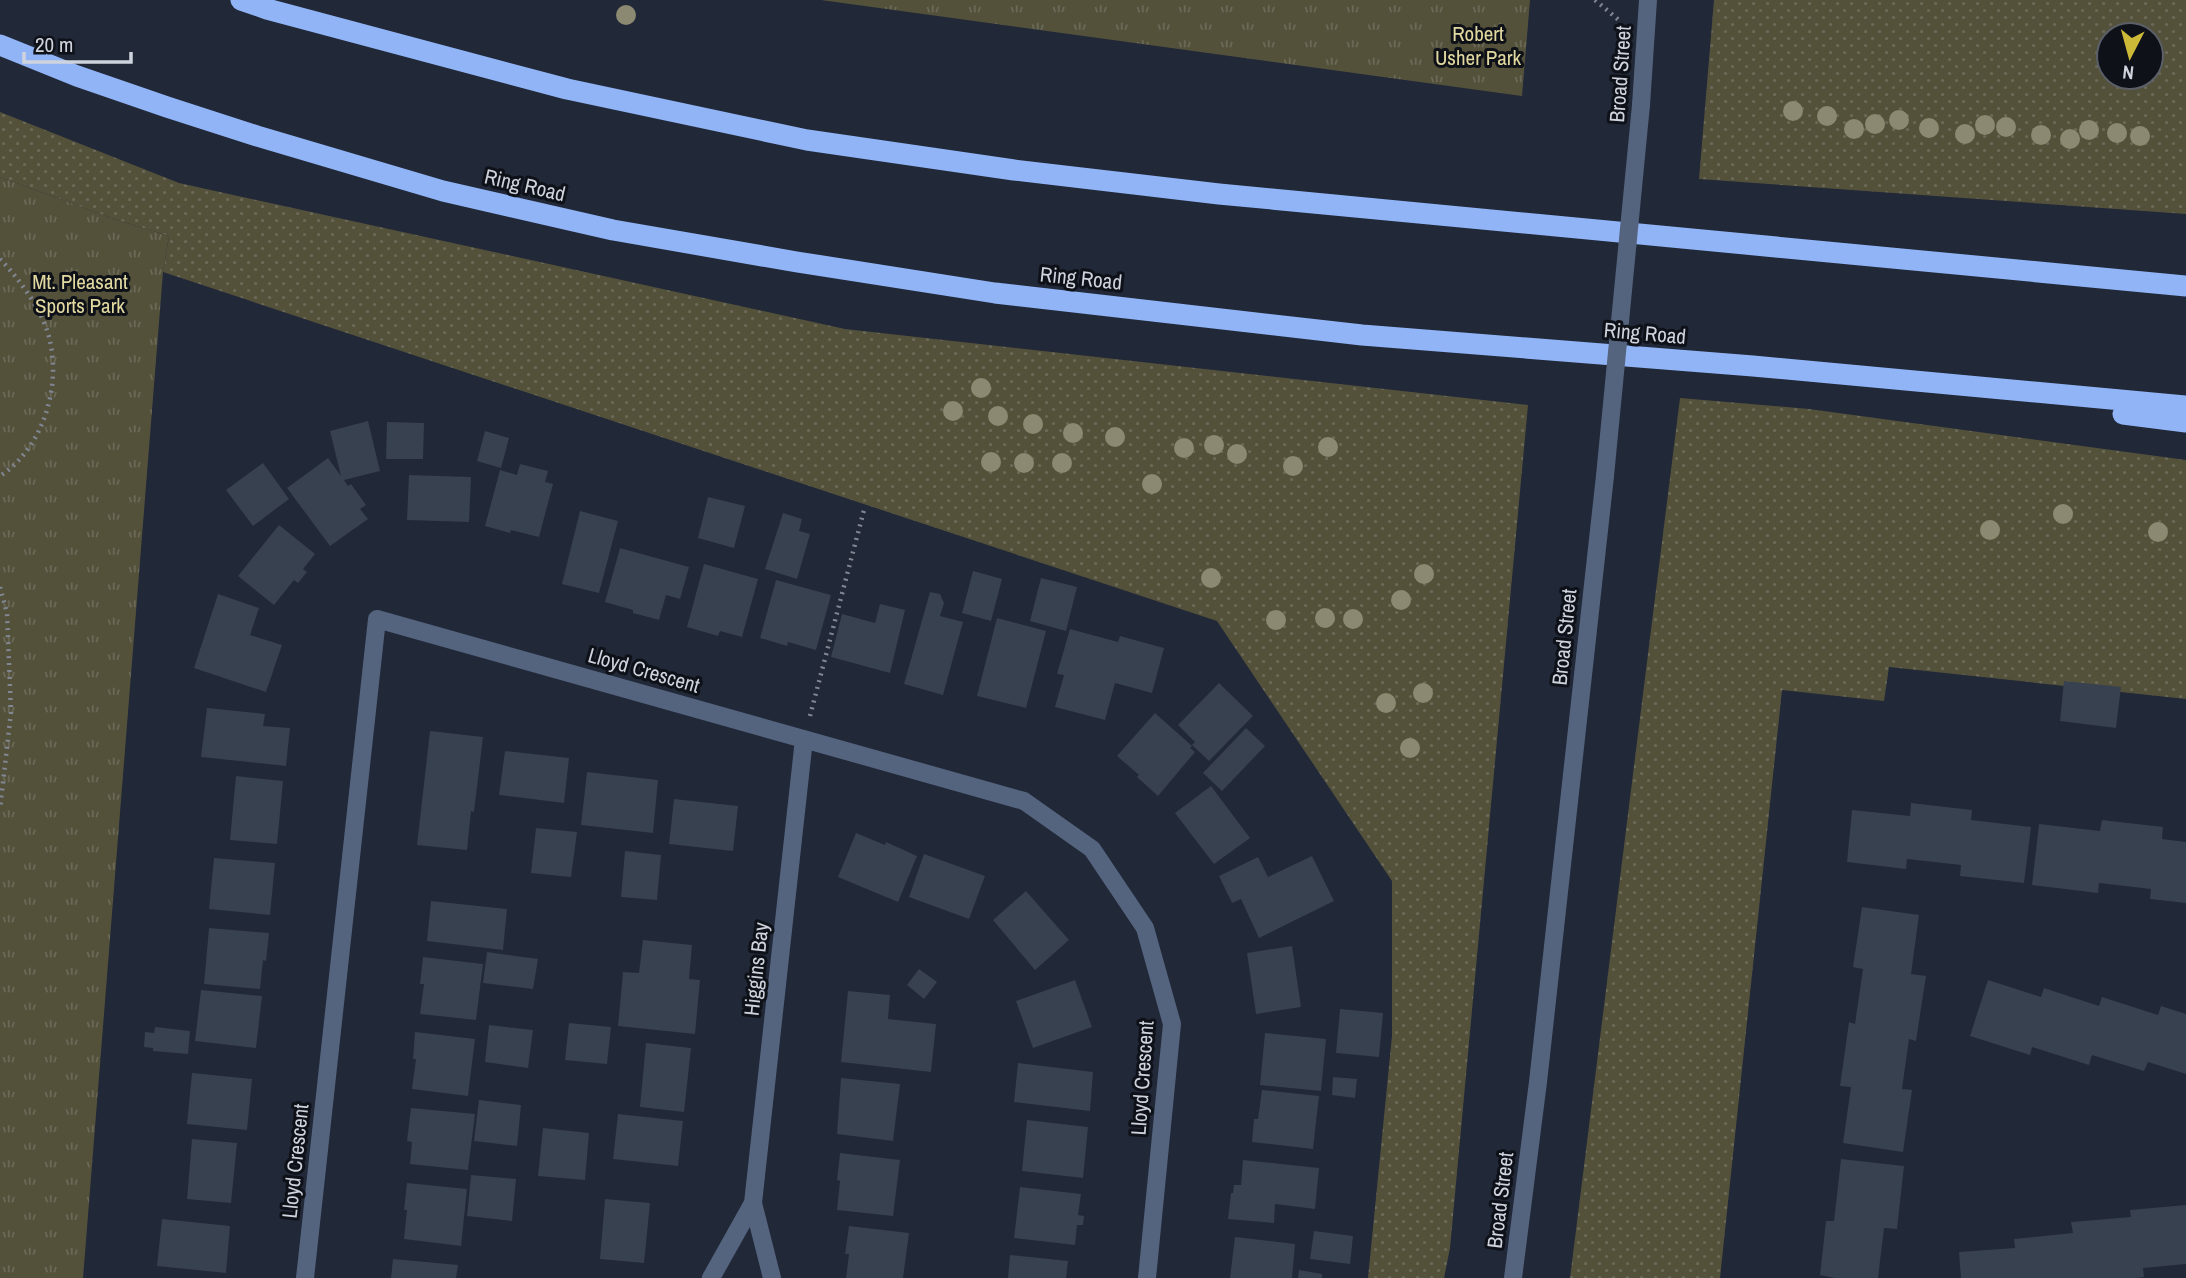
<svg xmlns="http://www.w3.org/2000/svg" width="2186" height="1278" viewBox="0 0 2186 1278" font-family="'Archivo Narrow',sans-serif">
	<defs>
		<pattern id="grass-dots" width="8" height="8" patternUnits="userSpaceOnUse" patternTransform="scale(1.75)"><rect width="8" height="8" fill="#54513b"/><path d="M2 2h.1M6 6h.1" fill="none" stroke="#6b6957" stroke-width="1.8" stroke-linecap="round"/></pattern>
		<pattern id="park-tufts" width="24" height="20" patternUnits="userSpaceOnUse" patternTransform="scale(1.75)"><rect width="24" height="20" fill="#54513b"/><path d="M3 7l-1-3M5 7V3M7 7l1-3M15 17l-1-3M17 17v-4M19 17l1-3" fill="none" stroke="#6b6957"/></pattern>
	</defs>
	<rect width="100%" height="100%" fill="#212837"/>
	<path fill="url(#grass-dots)" fill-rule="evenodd" d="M 1714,0 L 2186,0 L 2186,214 L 1699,179 ZM 2109,35 L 2151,35 L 2151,77 L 2109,77 Z
		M 0,112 L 179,183 L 845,329 L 1528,405 L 1450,1248 L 1444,1278 L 1368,1278 L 1392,1036 L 1392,881 L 1217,621 L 163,272 L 169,236 L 114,219 L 0,177 Z
		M 1680,398 L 1809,409 L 2186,460 L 2186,699 L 1889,667 L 1884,701 L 1782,690 L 1720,1278 L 1570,1278 Z"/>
	<path fill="url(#park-tufts)" d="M 821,0 L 1530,0 L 1522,96 Z
		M 0,177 L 114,219 L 169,236 L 163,272 L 83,1278 L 0,1278 Z"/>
	<path fill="#384150" d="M 368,421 L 380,471 L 344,480 L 348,486 L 351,484 L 366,505 L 360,509 L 368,519 L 330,546 L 287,488 L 328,458 L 341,476 L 330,431 Z
		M 387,422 L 424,423 L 423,459 L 386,459 Z
		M 485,431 L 509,438 L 501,468 L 477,461 Z
		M 263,463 L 289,499 L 253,526 L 226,490 Z
		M 520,464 L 548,471 L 545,482 L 553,484 L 539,537 L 511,530 L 510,533 L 485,526 L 500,470 L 517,475 Z
		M 409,475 L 471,477 L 469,522 L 407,520 Z
		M 708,497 L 745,506 L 734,548 L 698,538 Z
		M 580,511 L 618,521 L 599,593 L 562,584 Z
		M 783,513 L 802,519 L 799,531 L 810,534 L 797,579 L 765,569 Z
		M 279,525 L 315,554 L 303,569 L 307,572 L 298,583 L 294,580 L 274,605 L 238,576 Z
		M 620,548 L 689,567 L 680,599 L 666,595 L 659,620 L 633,613 L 633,610 L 605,602 Z
		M 704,564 L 758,579 L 742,637 L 720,631 L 718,636 L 687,627 Z
		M 973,571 L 1002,579 L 991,621 L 962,613 Z
		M 1041,578 L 1077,587 L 1066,631 L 1030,621 Z
		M 776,580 L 831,595 L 816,650 L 788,642 L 787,646 L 760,638 Z
		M 930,592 L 940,594 L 944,603 L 940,616 L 963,622 L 943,695 L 904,684 Z
		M 218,594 L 259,608 L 250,635 L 282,645 L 266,692 L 194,668 Z
		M 880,604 L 905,610 L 890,673 L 831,657 L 842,614 L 875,623 Z
		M 997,618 L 1046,631 L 1026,708 L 977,696 Z
		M 1070,629 L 1118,642 L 1120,636 L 1164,648 L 1152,693 L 1115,683 L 1105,720 L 1055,707 L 1064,675 L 1057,674 Z
		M 2064,681 L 2121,687 L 2116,728 L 2060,721 Z
		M 1219,683 L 1253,716 L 1209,761 L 1192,745 L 1195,742 L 1178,725 Z
		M 207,708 L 265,714 L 263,726 L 290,728 L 286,766 L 201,757 Z
		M 1155,713 L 1192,746 L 1190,748 L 1195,752 L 1158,796 L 1137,777 L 1139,775 L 1117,756 Z
		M 1246,728 L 1265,746 L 1222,791 L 1203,773 Z
		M 430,731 L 483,737 L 474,812 L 471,811 L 467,850 L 417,845 Z
		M 505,751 L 569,758 L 564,803 L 499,795 Z
		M 587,772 L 658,780 L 653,833 L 581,825 Z
		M 236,776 L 283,781 L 277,844 L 230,840 Z
		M 1211,786 L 1250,838 L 1214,864 L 1175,813 Z
		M 674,799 L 738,806 L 733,851 L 669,844 Z
		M 1911,803 L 1972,810 L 1971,820 L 2031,827 L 2024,883 L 1960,876 L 1961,865 L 1907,859 L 1906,869 L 1847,862 L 1852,810 L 1910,816 Z
		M 2102,820 L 2163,827 L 2162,839 L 2186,842 L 2186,903 L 2150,899 L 2151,889 L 2099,883 L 2098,893 L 2032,885 L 2039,824 L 2100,831 Z
		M 536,828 L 577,832 L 571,877 L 531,873 Z
		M 856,833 L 885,845 L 886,842 L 917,856 L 898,902 L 838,877 Z
		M 625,851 L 661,855 L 657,900 L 621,897 Z
		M 924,854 L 985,876 L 969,919 L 909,897 Z
		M 1312,856 L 1334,901 L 1259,938 L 1241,899 L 1232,903 L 1219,876 L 1258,857 L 1268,877 Z
		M 214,858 L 275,863 L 270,915 L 209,909 Z
		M 1026,891 L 1069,940 L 1035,970 L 993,920 Z
		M 431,901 L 507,909 L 503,950 L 427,941 Z
		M 1862,907 L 1919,915 L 1911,974 L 1926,976 L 1916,1041 L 1909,1039 L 1902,1089 L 1912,1090 L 1903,1152 L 1843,1143 L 1851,1087 L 1840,1086 L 1849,1022 L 1855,1024 L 1863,969 L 1853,967 Z
		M 209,928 L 269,933 L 266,961 L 263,960 L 260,989 L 204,984 Z
		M 643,940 L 692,945 L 689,979 L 700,980 L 695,1034 L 618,1026 L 623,972 L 639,973 Z
		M 1292,946 L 1301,1007 L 1256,1014 L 1247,953 Z
		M 487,952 L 538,959 L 533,989 L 483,983 Z
		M 423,957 L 483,964 L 476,1020 L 420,1014 L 424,984 L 420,984 Z
		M 919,969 L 937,982 L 924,999 L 907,985 Z
		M 1075,980 L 1092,1027 L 1033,1048 L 1016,1001 Z
		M 1988,980 L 2041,997 L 2044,988 L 2099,1006 L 2102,997 L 2158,1015 L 2161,1006 L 2186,1014 L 2186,1074 L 2148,1062 L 2144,1071 L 2092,1055 L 2089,1065 L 2032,1047 L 2030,1055 L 1970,1036 Z
		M 201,990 L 262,996 L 256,1048 L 195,1041 Z
		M 848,991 L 890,995 L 888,1019 L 936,1024 L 931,1072 L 841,1062 Z
		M 1340,1009 L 1383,1013 L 1379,1057 L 1336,1053 Z
		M 569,1023 L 611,1027 L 607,1064 L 565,1060 Z
		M 489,1025 L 533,1030 L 528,1068 L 485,1062 Z
		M 155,1027 L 190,1031 L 188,1054 L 153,1051 L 153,1048 L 144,1047 L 145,1032 L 154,1033 Z
		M 415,1032 L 475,1039 L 468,1096 L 412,1089 L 416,1059 L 413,1059 Z
		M 1265,1033 L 1326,1039 L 1321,1091 L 1260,1085 Z
		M 646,1043 L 691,1048 L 684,1112 L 640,1107 Z
		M 1018,1063 L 1093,1072 L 1090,1111 L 1014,1102 Z
		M 192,1073 L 252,1079 L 247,1130 L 187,1124 Z
		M 1333,1077 L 1357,1079 L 1355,1098 L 1332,1095 Z
		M 841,1078 L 900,1084 L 893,1141 L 837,1134 Z
		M 1262,1090 L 1319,1096 L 1313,1149 L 1252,1142 L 1254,1119 L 1258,1119 Z
		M 479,1100 L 521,1105 L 517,1146 L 474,1141 Z
		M 411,1108 L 475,1114 L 468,1170 L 410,1164 L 412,1142 L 407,1141 Z
		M 618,1114 L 683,1121 L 678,1166 L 613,1159 Z
		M 1027,1120 L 1088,1127 L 1083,1178 L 1022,1171 Z
		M 543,1128 L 589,1133 L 585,1180 L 538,1176 Z
		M 192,1139 L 237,1143 L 231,1203 L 187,1199 Z
		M 840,1153 L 900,1160 L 893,1216 L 837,1210 L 840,1181 L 837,1180 Z
		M 1841,1159 L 1904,1166 L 1897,1229 L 1884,1228 L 1878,1278 L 1835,1278 L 1820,1275 L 1826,1221 L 1834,1221 Z
		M 1243,1160 L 1319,1168 L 1315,1209 L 1275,1204 L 1274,1223 L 1228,1219 L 1231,1193 L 1233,1193 L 1234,1185 L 1241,1185 Z
		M 471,1175 L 516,1179 L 512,1221 L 467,1216 Z
		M 407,1183 L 467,1189 L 461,1246 L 404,1239 L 407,1210 L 404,1210 Z
		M 1020,1187 L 1081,1194 L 1078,1215 L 1084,1216 L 1083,1225 L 1077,1225 L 1075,1245 L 1014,1238 Z
		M 605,1199 L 650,1203 L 644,1263 L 600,1259 Z
		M 2186,1205 L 2186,1264 L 2143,1268 L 2144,1277 L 2136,1278 L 1961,1278 L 1959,1252 L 2015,1248 L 2014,1239 L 2073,1233 L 2071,1222 L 2131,1217 L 2130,1210 Z
		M 162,1219 L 230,1226 L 226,1273 L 157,1266 Z
		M 849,1226 L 909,1233 L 903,1278 L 846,1278 L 849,1254 L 845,1254 Z
		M 1314,1231 L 1353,1236 L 1350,1264 L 1310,1259 Z
		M 1235,1237 L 1295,1244 L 1292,1278 L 1230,1278 Z
		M 1010,1255 L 1068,1261 L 1066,1278 L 1008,1278 Z
		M 393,1259 L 458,1265 L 456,1278 L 391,1278 Z
		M 1299,1270 L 1322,1274 L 1322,1278 L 1298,1278 Z"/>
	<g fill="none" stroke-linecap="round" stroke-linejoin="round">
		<path stroke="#808692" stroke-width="4.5" stroke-dasharray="2 5" stroke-linecap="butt" d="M 1595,0 L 1621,22
			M 0,259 C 20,280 44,312 50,341 C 61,389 42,449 0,476
			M 0,587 L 7,613 L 11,712 L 0,809
			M 810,716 L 864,510"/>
		<path stroke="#54637e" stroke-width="18" d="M 1641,105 L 1648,0
			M 305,1278 L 377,619 L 1024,801 L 1092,849 L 1145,928 L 1172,1024 L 1147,1278
			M 711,1278 L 753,1203
			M 772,1278 L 753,1203 L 804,739
			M 1513,1278 L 1538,1082 L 1605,476"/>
		<path stroke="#90b4f6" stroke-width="21" d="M 241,0 L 267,9 L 567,89 L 807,140 L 1014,170 L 1219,194 L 2186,286
			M 0,45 L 77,76 L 167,107 L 257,136 L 443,191 L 613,230 L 797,262 L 995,293 L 1362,335 L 1753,366 L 2186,406
			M 2123,414 L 2186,422"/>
		<path stroke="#54637e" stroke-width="18" d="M 1605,476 L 1641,105"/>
	</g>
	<g fill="#8b8971">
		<circle cx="626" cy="15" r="10"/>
		<circle cx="1793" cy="111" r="10"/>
		<circle cx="1827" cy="116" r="10"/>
		<circle cx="1899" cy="120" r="10"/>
		<circle cx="1875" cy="124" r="10"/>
		<circle cx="1985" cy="125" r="10"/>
		<circle cx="2006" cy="127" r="10"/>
		<circle cx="1929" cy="128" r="10"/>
		<circle cx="1854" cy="129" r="10"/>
		<circle cx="2089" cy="130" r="10"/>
		<circle cx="2117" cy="133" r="10"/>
		<circle cx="1965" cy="134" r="10"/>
		<circle cx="2041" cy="135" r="10"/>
		<circle cx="2140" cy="136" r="10"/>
		<circle cx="2070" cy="139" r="10"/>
		<circle cx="981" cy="388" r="10"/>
		<circle cx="953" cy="411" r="10"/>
		<circle cx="998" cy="416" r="10"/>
		<circle cx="1033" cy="424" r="10"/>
		<circle cx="1073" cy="433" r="10"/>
		<circle cx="1115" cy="437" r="10"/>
		<circle cx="1214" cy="445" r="10"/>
		<circle cx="1328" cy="447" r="10"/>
		<circle cx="1184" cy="448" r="10"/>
		<circle cx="1237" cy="454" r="10"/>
		<circle cx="991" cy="462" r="10"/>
		<circle cx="1024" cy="463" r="10"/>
		<circle cx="1062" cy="463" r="10"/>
		<circle cx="1293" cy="466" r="10"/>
		<circle cx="1152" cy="484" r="10"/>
		<circle cx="2063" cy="514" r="10"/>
		<circle cx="1990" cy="530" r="10"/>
		<circle cx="2158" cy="532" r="10"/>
		<circle cx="1424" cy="574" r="10"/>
		<circle cx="1211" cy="578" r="10"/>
		<circle cx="1401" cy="600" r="10"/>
		<circle cx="1325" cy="618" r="10"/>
		<circle cx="1353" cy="619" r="10"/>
		<circle cx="1276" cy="620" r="10"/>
		<circle cx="1423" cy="693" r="10"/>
		<circle cx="1386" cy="703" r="10"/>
		<circle cx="1410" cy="748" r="10"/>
	</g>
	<g text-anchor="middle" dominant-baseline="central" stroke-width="6" stroke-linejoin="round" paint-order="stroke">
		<g font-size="21" fill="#e2d9a1" stroke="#0e1118">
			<text x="1478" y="33">Robert<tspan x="1478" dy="24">Usher Park</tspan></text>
			<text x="80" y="281">Mt. Pleasant<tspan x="80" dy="24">Sports Park</tspan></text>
		</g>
		<g font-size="21" fill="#ced3dd" stroke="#0e1118">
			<text transform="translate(1620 74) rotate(-86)">Broad Street</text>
			<text transform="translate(525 185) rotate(13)">Ring Road</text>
			<text transform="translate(1081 278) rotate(6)">Ring Road</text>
			<text transform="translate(1645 333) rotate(5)">Ring Road</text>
			<text transform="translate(1564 637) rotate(-84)">Broad Street</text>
			<text transform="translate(644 670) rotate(16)">Lloyd Crescent</text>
			<text transform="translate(756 969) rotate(-84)">Higgins Bay</text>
			<text transform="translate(1142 1078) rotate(-86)">Lloyd Crescent</text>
			<text transform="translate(295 1161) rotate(-84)">Lloyd Crescent</text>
			<text transform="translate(1500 1200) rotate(-83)">Broad Street</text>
		</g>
	</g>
	<g transform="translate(2130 56) rotate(186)"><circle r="33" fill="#0e1118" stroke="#5b5f67" stroke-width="2"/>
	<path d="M0-5L12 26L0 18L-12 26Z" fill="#cdb938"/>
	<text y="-10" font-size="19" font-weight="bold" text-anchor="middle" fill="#ced3dd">N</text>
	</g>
	<path d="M24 52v10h107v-10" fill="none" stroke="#ced3dd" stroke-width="3.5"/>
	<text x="35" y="52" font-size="21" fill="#ced3dd" stroke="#0e1118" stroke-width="5" paint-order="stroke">20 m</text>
</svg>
